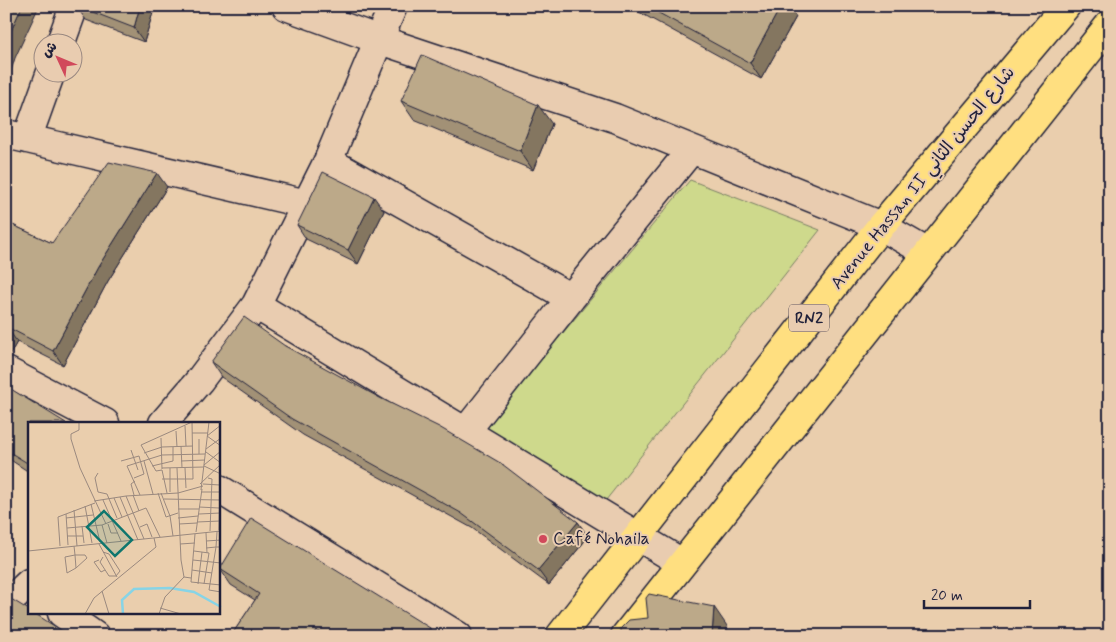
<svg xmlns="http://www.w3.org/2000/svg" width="1116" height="642" viewBox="0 0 1116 642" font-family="Mynerve,'Playpen Sans Arabic',sans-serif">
	<rect width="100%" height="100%" fill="#eacead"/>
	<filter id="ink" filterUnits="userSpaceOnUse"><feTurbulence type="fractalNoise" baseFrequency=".02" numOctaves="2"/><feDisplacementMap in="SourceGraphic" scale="10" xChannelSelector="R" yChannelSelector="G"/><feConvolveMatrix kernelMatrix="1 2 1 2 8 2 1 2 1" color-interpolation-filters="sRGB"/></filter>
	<g filter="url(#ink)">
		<path fill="#ced98c" stroke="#787e64" d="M 690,180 L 820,230 L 606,500 L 483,429 Z"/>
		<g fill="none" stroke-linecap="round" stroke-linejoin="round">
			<defs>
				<path id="minor" d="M 286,6 L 377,39 L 615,118 L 881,226 L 928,253
					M 61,42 L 74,6
					M 6,134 L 307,204
					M 27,139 L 51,72
					M 328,161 L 571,298 L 691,150
					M 256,305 L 682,563
					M 6,371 L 105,423
					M 163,423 L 199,381 L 256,305 L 328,161 L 393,6
					M 466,431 L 571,298
					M 219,489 L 458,636
					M 6,605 L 29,583
					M 62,613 L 95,636"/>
				<path id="major" d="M 560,636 L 881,226 L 1066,6
					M 625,636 L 1110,24"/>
			</defs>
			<use href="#minor" stroke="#22223b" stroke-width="31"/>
			<use href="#major" stroke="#22223b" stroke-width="31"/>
			<use href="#minor" stroke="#e9ccb0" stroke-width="28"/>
			<use href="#major" stroke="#ffdf80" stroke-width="28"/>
		</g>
		<path fill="#a29176" stroke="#22223b" d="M 76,6 L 155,6 L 144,42 L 86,20 Z
			M 628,6 L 788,6 L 796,17 L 761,79 Z
			M 401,101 L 552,124 L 533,170 L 414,120 Z
			M 167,187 L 108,281 L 63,365 L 17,342 L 9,356 L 6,357 L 6,222 L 52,243 Z
			M 384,211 L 358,264 L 306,239 L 297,225 Z
			M 285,346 L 578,522 L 588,537 L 549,585 L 472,528 L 303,435 L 221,377 L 211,362 Z
			M 6,386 L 29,423 L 29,472 L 6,457 Z
			M 220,569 L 435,636 L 231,636 L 255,600 L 231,585 Z"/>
		<path fill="#847660" stroke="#22223b" d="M 22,6 L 39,6 L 15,58 L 6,87 L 6,42 Z
			M 140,6 L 155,6 L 144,42 L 134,28 Z
			M 781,6 L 788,6 L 796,17 L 761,79 L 750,63 Z
			M 538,105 L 552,124 L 533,170 L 520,151 Z
			M 157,173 L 167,187 L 108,281 L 63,365 L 53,351 L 98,267 Z
			M 374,197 L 384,211 L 358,264 L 348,250 Z
			M 7,327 L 17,342 L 9,356 L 6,352 L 6,329 Z
			M 578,522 L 588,537 L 549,585 L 538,570 Z
			M 714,607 L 727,626 L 727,636 L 712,636 Z
			M 430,628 L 435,636 L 424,636 Z
			M 316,630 L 321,636 L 312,636 Z"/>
		<path fill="#bca989" stroke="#22223b" d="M 6,6 L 22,6 L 6,42 Z
			M 77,6 L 140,6 L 134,28 Z
			M 646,6 L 781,6 L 750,63 Z
			M 422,55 L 538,105 L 520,151 L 401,101 Z
			M 109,162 L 157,173 L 98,267 L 53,351 L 7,327 L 6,329 L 6,222 L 52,243 Z
			M 323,172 L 374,197 L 348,250 L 297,225 Z
			M 244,317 L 285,346 L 380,398 L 439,427 L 502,464 L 578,522 L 538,570 L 461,513 L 292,419 L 211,362 Z
			M 6,386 L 66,423 L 29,423 L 29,464 L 6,450 Z
			M 251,518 L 430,628 L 424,636 L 326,636 L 316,630 L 312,636 L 231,636 L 259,594 L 220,569 Z
			M 649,594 L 714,607 L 712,636 L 621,636 L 621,628 L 629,620 L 648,618 L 646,598 Z
			M 11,599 L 29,610 L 29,613 L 34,613 L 70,636 L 6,636 L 6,602 Z"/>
	</g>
	<circle fill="#d1495b" stroke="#e9ccb0" stroke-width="2" cx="543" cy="539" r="5"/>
	<g text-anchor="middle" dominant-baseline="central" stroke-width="4" stroke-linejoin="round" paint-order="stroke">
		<rect fill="#e9ccb0" stroke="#5e555e" stroke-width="1" x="789" y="304.5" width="40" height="27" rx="4"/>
		<g font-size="16" font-weight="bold" fill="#22223b">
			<text x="809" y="318">RN2</text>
		</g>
		<g font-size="18" fill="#22223b" stroke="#e9ccb0">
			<text transform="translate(923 178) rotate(-51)">Avenue Hassan II شارع الحسن الثاني</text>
		</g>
		<g font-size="18" fill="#22223b" stroke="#e9ccb0" text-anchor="start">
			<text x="553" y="539">Café Nohaila</text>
		</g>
	</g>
	<g transform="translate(28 422)">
		<rect width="192" height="192" fill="#eacead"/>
		<path fill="none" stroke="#87d4e6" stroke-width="2.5" d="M 95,192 L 94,178 L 106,167 L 142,166 L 166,170 L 193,185"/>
		<path fill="none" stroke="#9a897f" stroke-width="1" d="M 51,0 L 51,8 L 43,12 L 43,17 L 52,46 L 78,102M 193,3 L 179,14 L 193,24M 157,4 L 158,24M 148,9 L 149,25M 164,11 L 180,11M 133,16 L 134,47M 153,24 L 154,46M 178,27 L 193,16M 103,28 L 110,48M 178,30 L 193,41M 116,31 L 134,25 L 165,24M 171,32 L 171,17M 93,39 L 111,34 L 116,52 L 106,56M 116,39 L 125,72M 153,39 L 177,38M 176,43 L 193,29M 124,44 L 145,39 L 145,25M 176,44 L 193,52M 134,46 L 176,45M 142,46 L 142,70M 149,46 L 153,138 L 156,155 L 163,156M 157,46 L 158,66M 70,51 L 67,56 L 70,70 L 79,72 L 89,96M 180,56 L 184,57 L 182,109M 134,57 L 165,57 L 164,0M 172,62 L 193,42M 175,62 L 192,63 L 191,108M 173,68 L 181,0M 173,70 L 192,70M 130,71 L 138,95 L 150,91M 133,71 L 142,94 L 145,114M 139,71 L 134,48 L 128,49 L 113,23 L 164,0M 105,73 L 111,89M 106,73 L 103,62 L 107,59M 112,73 L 99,44 L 134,33 L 177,32M 98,74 L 116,117M 92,75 L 110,118M 86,76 L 94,95M 136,77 L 192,78M 75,78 L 93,119M 66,79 L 98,74 L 150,71 L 175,64M 63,82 L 72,120M 57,84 L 64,121M 171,85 L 191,86M 150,87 L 171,87M 46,88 L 49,124M 38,92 L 40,123M 171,92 L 192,91M 38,96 L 65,93M 150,96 L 170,94M 169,100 L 192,99M 80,102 L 83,111 L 90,111M 151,102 L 169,101M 74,103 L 79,121M 54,104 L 56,121M 112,105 L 119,102 L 124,115M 39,106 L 74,103 L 118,86 L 132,115M 168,110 L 174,67M 189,110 L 188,125 L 193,125M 178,111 L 179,131M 167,112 L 163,160 L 193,163M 39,114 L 55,114M 178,119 L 193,118M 71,122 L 89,155M 152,122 L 167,121M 32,124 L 30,95 L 67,81M 46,124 L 47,133 L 57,133 L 59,136 L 48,146M 178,126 L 188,125 L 181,168 L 193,170M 0,129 L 193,109M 166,129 L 181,131 L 176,162M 75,130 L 81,132 L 92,149 L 88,154 L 81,154 L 72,140 L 75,135M 47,133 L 48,146 L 39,151 L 37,135 ZM 71,138 L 66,140 L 73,150 L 77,148M 165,138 L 193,141M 164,148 L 184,151M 170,162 L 174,130M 74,169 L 81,192M 132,186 L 153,192M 57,192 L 66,176 L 128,125 L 126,116M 131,192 L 137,175 L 156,155"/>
		<path fill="#0f766e" fill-opacity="0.15" stroke="#0f766e" stroke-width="2.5" d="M 76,89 L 104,118 L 87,134 L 59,105 Z"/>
		<rect width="192" height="192" fill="none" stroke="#22223b" stroke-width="2.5"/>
	</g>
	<rect width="1116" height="642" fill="none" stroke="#e9ccb0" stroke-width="25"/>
	<rect x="12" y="12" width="1091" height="617" fill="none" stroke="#22223b" stroke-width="2" filter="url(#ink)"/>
	<g transform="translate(58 58) rotate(314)"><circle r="24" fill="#e9ccb0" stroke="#998881"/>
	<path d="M0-4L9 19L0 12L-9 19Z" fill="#d1495b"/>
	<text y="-8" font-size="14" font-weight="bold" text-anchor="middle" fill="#22223b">ش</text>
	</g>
	<path d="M924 600v8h106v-8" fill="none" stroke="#22223b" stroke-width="2.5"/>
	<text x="931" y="600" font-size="15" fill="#22223b" stroke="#e9ccb0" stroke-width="4" paint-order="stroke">20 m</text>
</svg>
